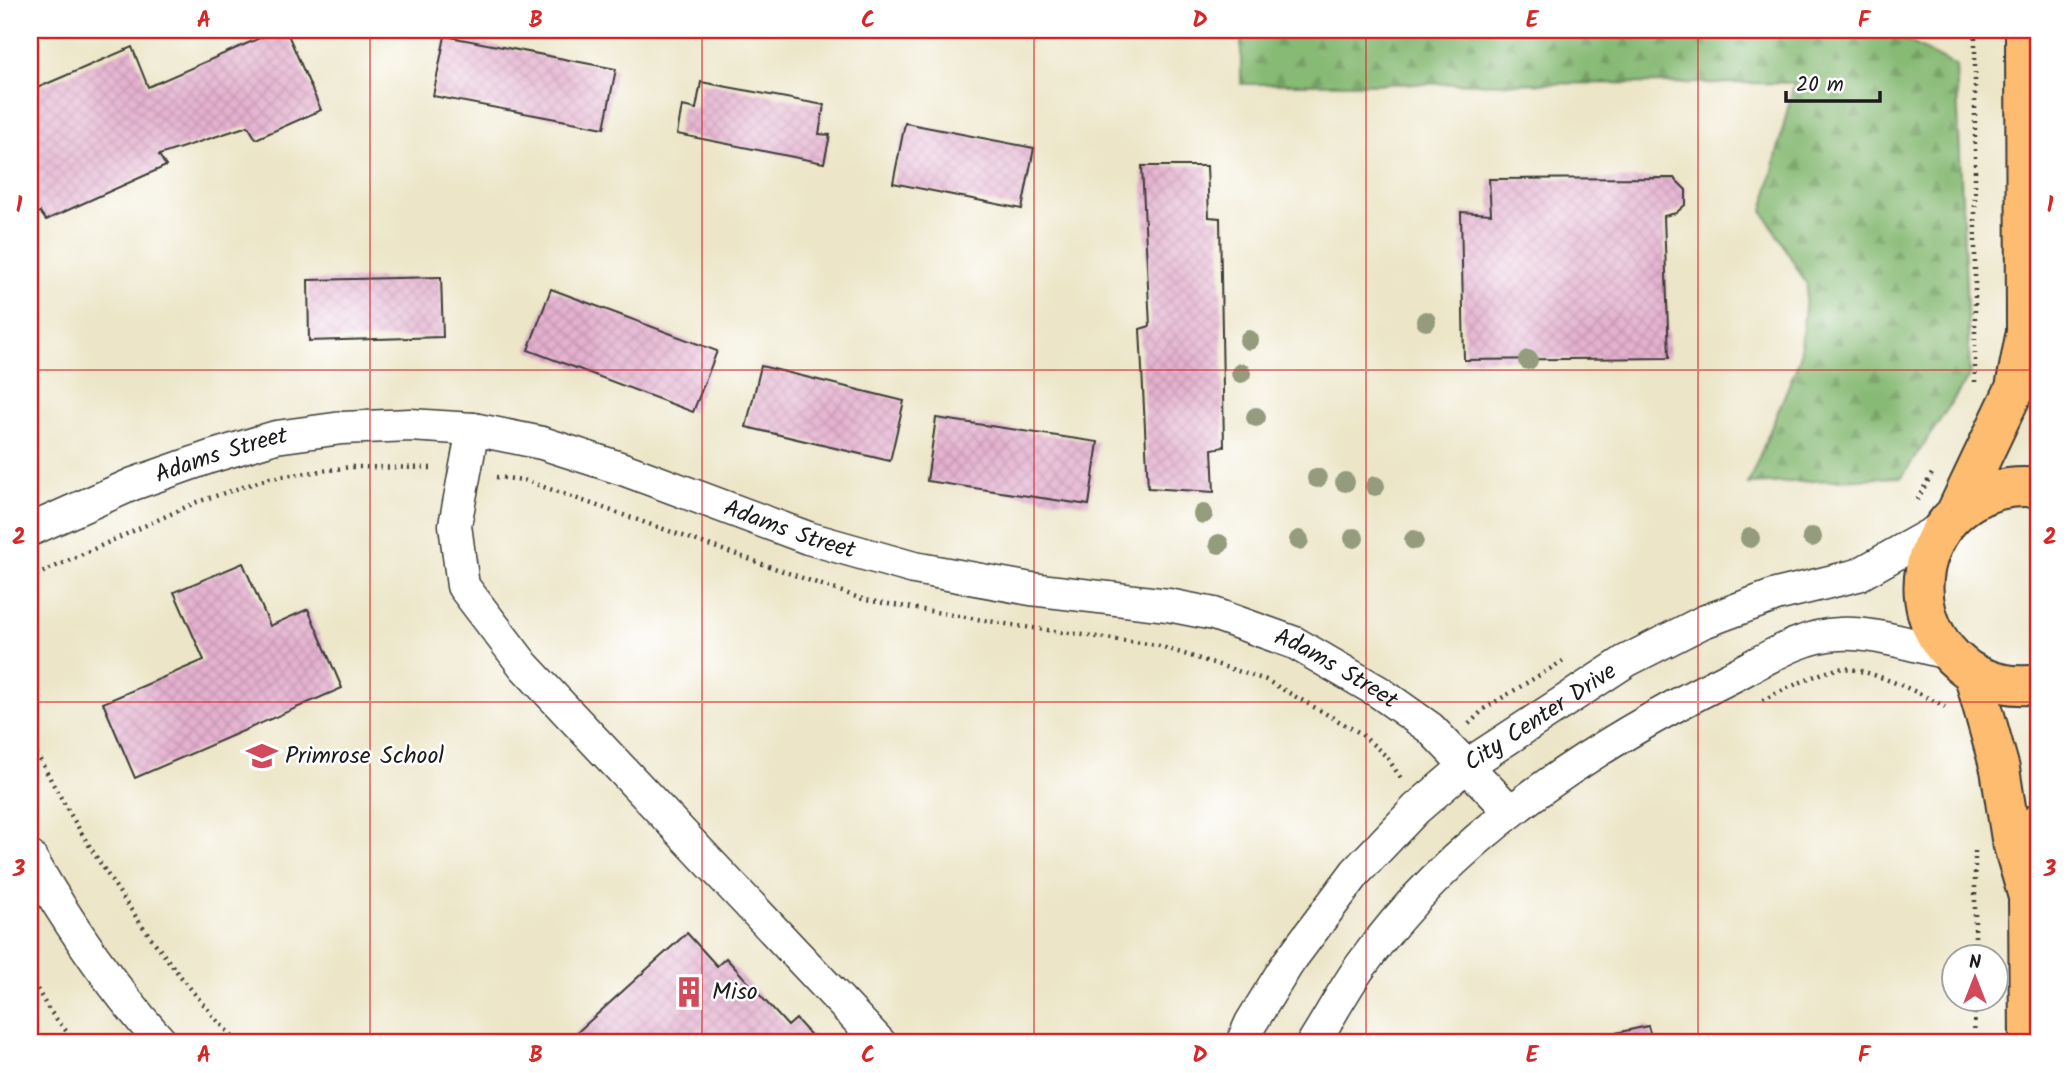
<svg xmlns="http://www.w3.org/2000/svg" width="2069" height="1073" viewBox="0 0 2069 1073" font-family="Kalam,sans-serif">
	<defs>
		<pattern id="forest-firs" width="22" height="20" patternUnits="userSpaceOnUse" patternTransform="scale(1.75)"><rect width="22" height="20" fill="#87ba74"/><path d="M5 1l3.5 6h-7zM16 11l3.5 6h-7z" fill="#749f64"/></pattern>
		<pattern id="building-cross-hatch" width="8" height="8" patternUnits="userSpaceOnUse" patternTransform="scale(1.75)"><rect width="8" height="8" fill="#e4b0cf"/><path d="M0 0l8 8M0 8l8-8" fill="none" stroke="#c397b1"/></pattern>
	</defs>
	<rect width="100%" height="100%" fill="#fff"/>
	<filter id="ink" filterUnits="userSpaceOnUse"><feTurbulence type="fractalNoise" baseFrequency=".0143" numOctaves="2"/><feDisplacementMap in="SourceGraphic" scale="14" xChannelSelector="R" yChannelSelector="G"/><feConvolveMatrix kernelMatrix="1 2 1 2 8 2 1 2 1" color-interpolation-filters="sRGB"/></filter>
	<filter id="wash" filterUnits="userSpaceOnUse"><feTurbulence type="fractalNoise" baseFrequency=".00686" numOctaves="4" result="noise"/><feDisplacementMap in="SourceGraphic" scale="28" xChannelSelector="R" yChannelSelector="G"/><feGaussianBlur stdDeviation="1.57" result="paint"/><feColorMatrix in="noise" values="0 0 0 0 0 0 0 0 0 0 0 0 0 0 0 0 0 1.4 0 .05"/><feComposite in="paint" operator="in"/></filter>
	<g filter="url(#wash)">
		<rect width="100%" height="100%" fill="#ece5c7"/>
		<path fill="url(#forest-firs)" stroke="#526b48" stroke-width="2" d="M 1387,30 L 1887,30 L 1956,66 L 1970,375 L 1902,477 L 1748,484 L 1800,358 L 1807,285 L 1763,211 L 1794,83 L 1241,84 L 1241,36 Z"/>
		<g id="blocks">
			<path fill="url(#building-cross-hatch)" d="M 278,30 L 286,30 L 321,110 L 256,139 L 248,126 L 159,155 L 166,166 L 46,220 L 40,212 L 30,216 L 30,91 L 132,47 L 148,87 Z
				M 445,36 L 616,69 L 604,128 L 433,96 Z
				M 701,82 L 824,105 L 819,134 L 830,135 L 824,163 L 677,134 L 682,106 L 696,109 Z
				M 905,123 L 1034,148 L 1022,209 L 893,183 Z
				M 1142,166 L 1207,166 L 1209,217 L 1220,218 L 1224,447 L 1212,449 L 1214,492 L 1148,488 L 1140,329 L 1150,326 Z
				M 1674,178 L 1686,190 L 1686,204 L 1676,213 L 1664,216 L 1669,358 L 1464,360 L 1461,212 L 1491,214 L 1489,179 Z
				M 441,277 L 443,337 L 309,341 L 308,280 Z
				M 551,289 L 717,351 L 693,412 L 528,350 Z
				M 761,366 L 904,401 L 890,461 L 746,427 Z
				M 936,418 L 1098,442 L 1089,505 L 927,481 Z
				M 243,563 L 270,626 L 308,609 L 342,688 L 135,778 L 103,703 L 204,660 L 174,592 Z
				M 687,933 L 717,966 L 726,958 L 788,1026 L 796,1019 L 818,1043 L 577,1043 L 572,1037 Z
				M 1648,1026 L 1653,1043 L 1574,1043 L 1574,1042 Z"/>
		</g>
	</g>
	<g filter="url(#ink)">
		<use href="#blocks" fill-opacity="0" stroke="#3b3a36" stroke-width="2"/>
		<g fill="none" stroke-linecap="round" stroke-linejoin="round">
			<defs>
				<g id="minor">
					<path d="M 473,429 L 455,525 L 463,586 L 524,666 L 880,1043"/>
					<path id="s1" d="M 30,530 L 133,484 L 210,457 L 276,437 L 342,428 L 410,425 L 473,429 L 542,443 L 623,469 L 808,538 L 914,568 L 1031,589 L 1168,605 L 1214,614 L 1295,643 L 1379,692 L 1430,728 L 1510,811"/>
					<path d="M 30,857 C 68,923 111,987 162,1043"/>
					<path id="s2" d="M 1242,1043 L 1251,1023 L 1288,963 L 1356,872 L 1416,809 L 1466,766 L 1626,661 L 1703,622 L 1776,595 L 1858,575 L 1942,528"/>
					<path d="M 1313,1043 C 1329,1018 1343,991 1360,967 C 1453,837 1586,749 1727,679 C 1762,662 1800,635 1839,634 C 1875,632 1914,646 1949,653"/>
				</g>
				<path id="major" d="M 2039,488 C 1934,474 1880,606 1967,669 C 1988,683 2015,688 2039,684
					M 1956,512 L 2015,388 L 2026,331 L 2025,30
					M 1973,673 L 2000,769 L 2011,839 L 2028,897
					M 2029,1043 L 2028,897 L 2039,838 L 2039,823"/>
			</defs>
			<use href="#minor" stroke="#3b3a36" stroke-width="35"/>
			<use href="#major" stroke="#3b3a36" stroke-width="42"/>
			<path stroke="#3b3a36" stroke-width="4.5" stroke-dasharray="2 5" stroke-linecap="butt" d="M 1975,30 L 1975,386
				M 496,477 L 524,480 L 865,600 L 1018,626 L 1156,645 L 1266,680 L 1360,733 L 1387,757 L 1402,780
				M 1917,500 L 1933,472
				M 30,578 L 197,502 L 270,478 L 351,467 L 435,468
				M 1762,700 C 1785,690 1814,674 1838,669 C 1860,664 1925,695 1945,707
				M 1469,724 L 1485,708 L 1563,661
				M 30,741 C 87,850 154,953 238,1043
				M 1975,958 L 1975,850
				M 30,977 L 49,1010 L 76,1043
				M 1974,1043 L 1975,1000"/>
			<use href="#minor" stroke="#fff" stroke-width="32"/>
			<use href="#major" stroke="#fdbc70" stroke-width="38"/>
		</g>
		<g fill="#959b7d">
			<circle cx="1426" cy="321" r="10"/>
			<circle cx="1249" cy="340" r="10"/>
			<circle cx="1528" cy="360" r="10"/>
			<circle cx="1241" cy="373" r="10"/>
			<circle cx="1256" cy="417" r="10"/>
			<circle cx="1317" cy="478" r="10"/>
			<circle cx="1345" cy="482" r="10"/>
			<circle cx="1375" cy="486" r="10"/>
			<circle cx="1203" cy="514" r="10"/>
			<circle cx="1812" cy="537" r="10"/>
			<circle cx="1354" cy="538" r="10"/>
			<circle cx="1750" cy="538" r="10"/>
			<circle cx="1299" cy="540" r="10"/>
			<circle cx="1414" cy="540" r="10"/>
			<circle cx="1219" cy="544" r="10"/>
		</g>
	</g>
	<path fill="none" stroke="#d62828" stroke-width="2" stroke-opacity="0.55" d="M 370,30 L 370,1043M 702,30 L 702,1043M 1034,30 L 1034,1043M 1366,30 L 1366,1043M 1698,30 L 1698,1043M 30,370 L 2039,370M 30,702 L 2039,702"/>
	<defs>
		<symbol id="school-bare" viewBox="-9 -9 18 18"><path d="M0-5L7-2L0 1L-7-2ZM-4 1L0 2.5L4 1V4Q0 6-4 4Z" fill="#d1495b" stroke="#fff" stroke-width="2.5" paint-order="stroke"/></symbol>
		<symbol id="building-bare" viewBox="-9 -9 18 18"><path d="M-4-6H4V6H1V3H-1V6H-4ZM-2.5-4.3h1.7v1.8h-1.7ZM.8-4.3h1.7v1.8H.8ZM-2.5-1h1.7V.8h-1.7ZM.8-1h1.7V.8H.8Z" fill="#d1495b" stroke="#fff" stroke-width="2.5" paint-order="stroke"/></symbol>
	</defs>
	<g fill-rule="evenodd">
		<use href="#school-bare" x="240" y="734" width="44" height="44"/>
		<use href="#building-bare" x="667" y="970" width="44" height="44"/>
	</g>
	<g text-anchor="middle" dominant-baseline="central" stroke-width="5" stroke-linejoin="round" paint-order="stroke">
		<g font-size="24" fill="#1c1c1c" stroke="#fff">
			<text stroke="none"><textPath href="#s1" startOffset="206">Adams Street</textPath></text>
			<text stroke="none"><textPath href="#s1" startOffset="794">Adams Street</textPath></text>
			<text stroke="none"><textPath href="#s1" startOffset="1362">Adams Street</textPath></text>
			<text stroke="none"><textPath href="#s2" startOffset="448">City Center Drive</textPath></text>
		</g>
		<g font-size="24" fill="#1c1c1c" stroke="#fff" text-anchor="start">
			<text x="285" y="756">Primrose School</text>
			<text x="712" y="992">Miso</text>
		</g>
	</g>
	<rect width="2069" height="1073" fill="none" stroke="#fff" stroke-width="77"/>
	<g transform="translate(1975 978)"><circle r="33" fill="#ffffff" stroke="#a4a4a4" stroke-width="2"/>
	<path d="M0-5L12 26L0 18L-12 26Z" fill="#d1495b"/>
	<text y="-10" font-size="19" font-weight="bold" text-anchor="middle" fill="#1c1c1c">N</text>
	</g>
	<path d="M1786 91v10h94v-10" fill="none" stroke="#1c1c1c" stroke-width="3.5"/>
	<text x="1796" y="91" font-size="21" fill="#1c1c1c" stroke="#ffffff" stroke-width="5" paint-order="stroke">20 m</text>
	<rect x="38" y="38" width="1992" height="996" fill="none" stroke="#d62828" stroke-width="2.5"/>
	<g font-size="23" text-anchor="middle" font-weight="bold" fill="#d62828">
		<text x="204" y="27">A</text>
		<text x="536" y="27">B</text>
		<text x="868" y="27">C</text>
		<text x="1200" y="27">D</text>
		<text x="1532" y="27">E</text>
		<text x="1864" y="27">F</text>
		<text x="19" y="212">1</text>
		<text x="2050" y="212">1</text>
		<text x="19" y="544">2</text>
		<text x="2050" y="544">2</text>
		<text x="19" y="876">3</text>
		<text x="2050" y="876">3</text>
		<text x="204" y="1062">A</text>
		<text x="536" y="1062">B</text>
		<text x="868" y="1062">C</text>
		<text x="1200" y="1062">D</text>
		<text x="1532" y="1062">E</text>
		<text x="1864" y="1062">F</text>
	</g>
</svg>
